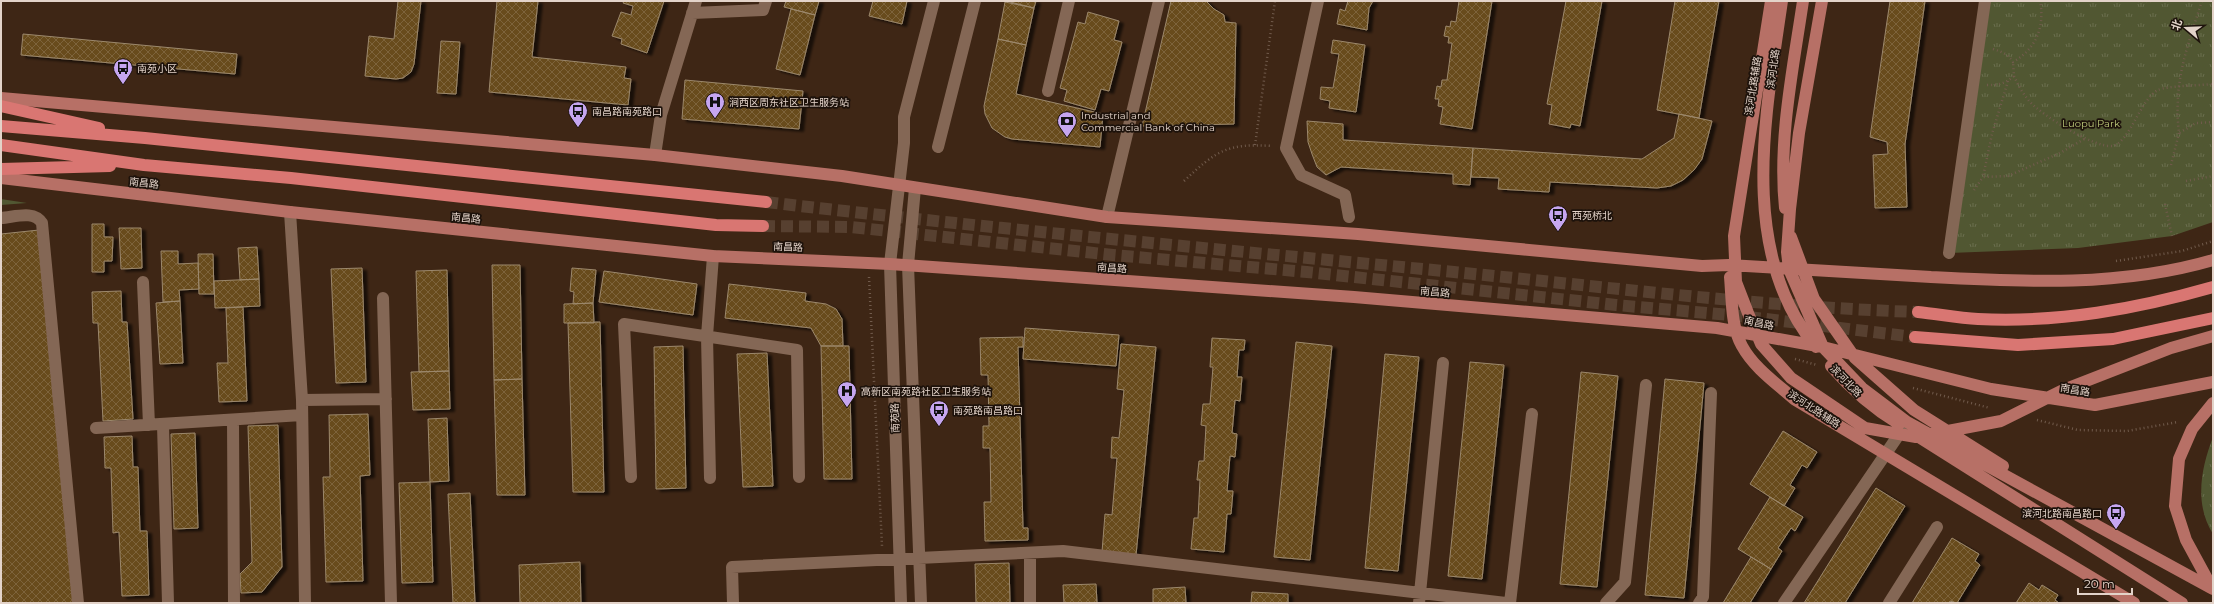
<svg xmlns="http://www.w3.org/2000/svg" width="2214" height="604" viewBox="0 0 2214 604" font-family="Montserrat,'Noto Sans SC',sans-serif">
	<defs>
		<pattern id="park-tufts" width="24" height="20" patternUnits="userSpaceOnUse"><rect width="24" height="20" fill="#515732"/><path d="M3 7l-1-3M5 7V3M7 7l1-3M15 17l-1-3M17 17v-4M19 17l1-3" fill="none" stroke="#6a6e4e"/></pattern>
		<pattern id="building-cross-hatch" width="8" height="8" patternUnits="userSpaceOnUse"><rect width="8" height="8" fill="#684b1a"/><path d="M0 0l8 8M0 8l8-8" fill="none" stroke="#7d643a"/></pattern>
		<filter id="shadow"><feDropShadow dx="4.5" dy="2.5" stdDeviation="1" flood-color="#0009"/></filter>
	</defs>
	<rect width="100%" height="100%" fill="#3e2615"/>
	<path fill="#515732" d="M 1,199 L 27,203 L 1,205 Z"/>
	<path fill="url(#park-tufts)" d="M 1985,1 L 2213,1 L 2213,222 L 2172,236 L 2078,248 L 1949,253 Z
		M 2213,437 L 2213,534 C 2194,504 2201,468 2213,437 Z"/>
	<path fill="url(#building-cross-hatch)" stroke="#9c886c" filter="url(#shadow)" d="M 398,1 L 421,1 L 414,64 L 411,72 L 403,78 L 396,79 L 365,76 L 369,36 L 394,39 Z
		M 497,1 L 538,1 L 532,57 L 626,67 L 624,78 L 631,79 L 628,105 L 489,92 Z
		M 624,1 L 664,1 L 647,53 L 621,44 L 622,39 L 612,36 L 621,12 L 631,15 L 633,6 L 623,3 Z
		M 786,1 L 819,1 L 815,15 L 784,7 Z
		M 873,1 L 907,1 L 902,24 L 869,16 Z
		M 1006,1 L 1036,1 L 1034,8 Z
		M 1171,1 L 1206,1 L 1214,9 L 1224,15 L 1225,22 L 1236,23 L 1234,124 L 1142,126 Z
		M 1348,1 L 1373,1 L 1369,8 L 1367,30 L 1337,24 L 1340,9 L 1345,11 Z
		M 1459,1 L 1492,1 L 1472,129 L 1440,124 L 1443,107 L 1438,106 L 1439,99 L 1435,99 L 1437,86 L 1441,87 L 1442,80 L 1447,80 L 1452,43 L 1448,43 L 1449,37 L 1444,36 L 1446,26 L 1450,27 L 1451,21 L 1456,22 Z
		M 1566,1 L 1602,1 L 1580,126 L 1571,124 L 1570,128 L 1549,124 L 1552,105 L 1547,104 Z
		M 1675,1 L 1719,1 L 1699,118 L 1657,110 Z
		M 1890,1 L 1925,1 L 1905,144 L 1907,207 L 1875,208 L 1873,155 L 1888,154 L 1887,142 L 1870,137 Z
		M 1005,2 L 1034,8 L 1026,45 L 998,39 Z
		M 791,9 L 815,15 L 800,75 L 776,69 Z
		M 1088,12 L 1119,21 L 1114,40 L 1122,42 L 1109,91 L 1101,89 L 1095,110 L 1064,101 L 1067,90 L 1060,88 L 1078,22 L 1085,24 Z
		M 23,34 L 237,54 L 235,74 L 21,55 Z
		M 998,39 L 1026,45 L 1016,94 L 1103,114 L 1100,147 L 1012,139 L 1005,137 L 992,128 L 985,114 L 984,106 Z
		M 1333,40 L 1365,45 L 1356,112 L 1329,108 L 1330,101 L 1320,99 L 1321,87 L 1333,88 L 1339,54 L 1331,53 Z
		M 441,41 L 460,42 L 456,94 L 437,93 Z
		M 685,80 L 803,91 L 799,129 L 682,119 Z
		M 1679,114 L 1712,121 L 1702,159 L 1694,170 L 1683,180 L 1671,186 L 1657,188 L 1550,182 L 1549,192 L 1498,189 L 1499,178 L 1471,177 L 1473,148 L 1642,159 L 1674,138 Z
		M 1307,121 L 1343,124 L 1343,140 L 1473,148 L 1470,185 L 1453,184 L 1453,174 L 1341,167 L 1326,175 L 1317,167 L 1312,154 L 1308,142 Z
		M 92,224 L 104,224 L 104,237 L 113,237 L 112,261 L 104,261 L 104,272 L 92,272 Z
		M 119,228 L 141,228 L 142,268 L 121,269 Z
		M 39,230 L 74,603 L 1,603 L 1,234 Z
		M 257,247 L 259,279 L 240,280 L 238,248 Z
		M 161,251 L 178,251 L 178,264 L 198,263 L 199,289 L 179,290 L 180,301 L 163,302 Z
		M 198,254 L 213,254 L 214,294 L 199,294 Z
		M 492,265 L 520,265 L 522,379 L 494,380 Z
		M 362,268 L 366,382 L 336,383 L 331,269 Z
		M 572,268 L 596,270 L 593,303 L 573,304 L 574,292 L 570,291 Z
		M 447,270 L 449,371 L 419,372 L 416,271 Z
		M 604,271 L 697,284 L 693,315 L 599,302 Z
		M 259,279 L 260,306 L 215,308 L 214,281 Z
		M 729,284 L 806,293 L 805,301 L 826,304 L 836,309 L 842,319 L 843,346 L 821,346 L 811,328 L 725,318 Z
		M 121,291 L 122,322 L 127,322 L 133,419 L 103,421 L 98,323 L 93,323 L 92,292 Z
		M 180,301 L 183,363 L 160,364 L 156,303 Z
		M 593,303 L 594,323 L 564,323 L 564,304 Z
		M 243,307 L 247,401 L 219,402 L 217,363 L 228,363 L 226,308 Z
		M 600,322 L 604,492 L 573,492 L 568,323 Z
		M 1025,328 L 1119,335 L 1116,366 L 1023,359 Z
		M 1023,337 L 1023,347 L 1018,347 L 1023,528 L 1028,528 L 1028,540 L 985,541 L 984,502 L 991,502 L 990,448 L 983,448 L 983,426 L 989,426 L 988,375 L 981,375 L 980,338 Z
		M 1212,338 L 1245,340 L 1244,350 L 1239,350 L 1237,377 L 1242,377 L 1240,401 L 1235,400 L 1232,433 L 1237,434 L 1235,457 L 1230,456 L 1227,491 L 1233,491 L 1231,514 L 1227,514 L 1224,552 L 1191,549 L 1194,518 L 1198,518 L 1200,480 L 1197,480 L 1199,461 L 1204,461 L 1206,426 L 1201,425 L 1203,404 L 1210,404 L 1213,367 L 1210,367 Z
		M 1296,342 L 1332,346 L 1310,560 L 1274,557 Z
		M 1121,344 L 1156,347 L 1136,555 L 1102,552 L 1105,514 L 1112,515 L 1117,458 L 1111,458 L 1112,437 L 1119,438 L 1124,390 L 1117,389 Z
		M 683,346 L 686,488 L 656,489 L 654,347 Z
		M 821,346 L 849,346 L 852,479 L 824,479 Z
		M 767,353 L 773,486 L 743,487 L 737,354 Z
		M 1385,354 L 1419,357 L 1398,571 L 1365,568 Z
		M 1470,362 L 1504,365 L 1482,579 L 1448,576 Z
		M 449,371 L 450,409 L 413,410 L 411,372 Z
		M 1581,372 L 1618,376 L 1597,587 L 1560,584 Z
		M 522,379 L 525,495 L 497,495 L 494,380 Z
		M 1665,379 L 1704,383 L 1684,598 L 1645,595 Z
		M 368,414 L 370,475 L 360,476 L 363,581 L 326,582 L 323,477 L 330,477 L 329,415 Z
		M 447,418 L 449,481 L 430,482 L 428,419 Z
		M 278,425 L 282,567 L 262,592 L 241,593 L 240,574 L 252,562 L 248,426 Z
		M 1783,431 L 1817,452 L 1807,468 L 1802,465 L 1790,485 L 1795,488 L 1784,506 L 1750,484 Z
		M 195,433 L 198,528 L 174,529 L 171,434 Z
		M 132,436 L 133,467 L 138,467 L 140,531 L 147,531 L 149,595 L 122,596 L 119,532 L 113,533 L 111,468 L 105,468 L 104,437 Z
		M 430,482 L 433,582 L 402,583 L 399,483 Z
		M 1876,488 L 1905,506 L 1845,603 L 1804,603 Z
		M 470,493 L 475,603 L 453,603 L 448,494 Z
		M 1770,497 L 1803,517 L 1795,531 L 1791,528 L 1778,548 L 1782,551 L 1771,569 L 1738,549 Z
		M 1952,538 L 1979,554 L 1975,561 L 1980,565 L 1957,603 L 1950,601 L 1949,603 L 1912,603 Z
		M 1751,557 L 1771,569 L 1750,603 L 1723,603 Z
		M 580,562 L 581,603 L 520,603 L 519,565 Z
		M 1009,563 L 1010,603 L 976,603 L 975,564 Z
		M 2029,583 L 2039,590 L 2042,585 L 2058,595 L 2055,600 L 2059,603 L 2016,603 Z
		M 1096,584 L 1097,603 L 1064,603 L 1063,585 Z
		M 1185,587 L 1186,603 L 1153,603 L 1153,589 Z
		M 1252,592 L 1288,594 L 1288,603 L 1251,603 Z"/>
	<g fill="none" stroke-linecap="round" stroke-linejoin="round">
		<path stroke="#574030" stroke-width="12" stroke-dasharray="12 6" stroke-linecap="butt" d="M 766,202 C 995,229 1225,250 1454,272 C 1608,287 1763,307 1918,312
			M 763,226 L 851,227 L 1113,255 L 1307,272 L 1616,305 L 1741,316 L 1915,337"/>
		<path stroke="#715b4c" stroke-width="2.5" stroke-dasharray="1 3" stroke-linecap="butt" d="M 2138,1 L 2151,1
			M 2202,1 C 2187,47 2173,83 2179,133 L 2196,123 L 2213,122
			M 1993,49 C 2002,52 2008,54 2013,62 C 2036,49 2045,27 2040,1
			M 2014,76 C 2018,85 2023,94 2030,102 C 2042,115 2094,148 2112,146 C 2130,143 2140,99 2158,90 C 2166,86 2203,85 2213,84
			M 2008,81 L 1992,134 L 1983,177 L 2008,176 L 2060,153 L 2086,138
			M 1987,85 C 1998,85 2005,84 2014,76 L 2013,62
			M 1255,145 L 1275,1
			M 2171,165 L 2179,133
			M 1184,181 C 1216,151 1227,143 1272,146
			M 2186,181 L 2213,176
			M 1974,190 L 1983,177
			M 2165,204 L 2172,236
			M 2116,261 L 2182,251 L 2213,241
			M 869,277 L 882,546
			M 1795,359 L 1817,365
			M 1913,388 L 1990,408
			M 2037,420 L 2078,430 L 2127,431 L 2178,422"/>
		<path stroke="#846755" stroke-width="12" d="M 1318,1 L 1286,148 L 1301,175 L 1345,195 L 1349,217
			M 692,13 L 763,10 L 766,1
			M 1048,91 L 1069,1
			M 938,147 L 975,1
			M 655,155 L 661,115 L 696,1
			M 915,188 L 908,265 L 921,603
			M 290,212 L 302,400 L 305,603
			M 1107,217 L 1159,1
			M 1,218 C 15,217 34,210 42,223 L 78,603
			M 1949,253 L 1985,1
			M 143,282 L 149,425
			M 383,298 L 391,603
			M 302,400 L 386,399
			M 233,420 L 234,603
			M 163,425 L 168,603
			M 96,428 L 302,415
			M 631,477 L 624,324 L 797,350 L 799,477
			M 710,478 L 707,336 L 713,256
			M 733,603 L 732,567 L 1063,551 L 1506,603
			M 901,603 L 890,264 L 904,143 L 904,117 L 934,1
			M 1030,603 L 1030,553
			M 1419,603 L 1443,363
			M 1510,603 L 1532,414
			M 1606,603 L 1625,582 L 1646,385
			M 1699,603 L 1703,597 L 1711,393
			M 1784,603 L 1904,427
			M 1889,603 L 1937,527"/>
		<path stroke="#b77066" stroke-width="12" d="M 1771,1 L 1734,236 L 1736,282 L 1748,313 L 1761,344 L 1791,378 L 1865,428 L 1916,437 L 2001,421 L 2063,390 L 2171,348 L 2213,336
			M 1782,1 C 1766,113 1737,252 1816,347
			M 1822,1 L 1799,133 L 1790,209 L 1787,252 L 1789,269 L 1823,347 L 1862,388 L 1907,422 L 2213,589
			M 1,98 L 655,155 L 842,176 L 1107,217 L 1358,234 L 1702,266 L 1729,265 C 1797,269 1864,273 1931,277 C 2025,282 2121,287 2213,260
			M 1,178 L 290,212 L 713,256 L 890,264 L 1354,297 L 1717,328 L 1823,347 L 1991,389 L 2095,405 L 2213,382
			M 1785,208 C 1778,140 1793,69 1803,1
			M 1791,237 L 1814,299 L 1855,358 L 1914,410 L 2003,466
			M 1730,277 C 1732,299 1731,327 1742,346 C 1754,368 1776,383 1794,399 L 2134,603
			M 1831,366 C 1851,389 1873,408 1899,424
			M 1914,434 L 2182,603
			M 2212,588 L 2186,540 L 2175,506 L 2179,459 L 2192,429 L 2213,403"/>
		<path stroke="#d97672" stroke-width="12" d="M 1,106 L 99,128
			M 1,126 L 145,138 L 766,202
			M 1,145 L 144,165 L 291,178 L 716,225 L 763,226
			M 1,169 L 110,166
			M 1918,312 C 1938,314 1958,318 1978,319 C 2059,323 2136,309 2213,287
			M 1915,337 L 2018,345 L 2113,339 L 2213,318"/>
	</g>
	<defs>
		<symbol id="bus-pin" viewBox="-11 -11 22 30"><path d="M0 17L-7.5 6A9.5 9.5 0 1 1 7.5 6Z" fill="#c6a6f0" stroke="#1d120b"/><path d="M-5-6H5V4H4V6H2V4H-2V6H-4V4H-5ZM-3.5-4V0h7V-4ZM-3.5 1.2v1.5H-2V1.2ZM2 1.2v1.5H3.5V1.2Z" fill="#111"/></symbol>
		<symbol id="hospital-pin" viewBox="-11 -11 22 30"><path d="M0 17L-7.5 6A9.5 9.5 0 1 1 7.5 6Z" fill="#c6a6f0" stroke="#1d120b"/><path d="M-5-5h3v3.5h4V-5h3V5h-3V1.5h-4V5h-3Z" fill="#111"/></symbol>
		<symbol id="bank-pin" viewBox="-11 -11 22 30"><path d="M0 17L-7.5 6A9.5 9.5 0 1 1 7.5 6Z" fill="#c6a6f0" stroke="#1d120b"/><path d="M-6-4H6V4H-6ZM0-2.3a2.3 2.3 0 1 0 0 4.6a2.3 2.3 0 1 0 0-4.6Z" fill="#111"/></symbol>
	</defs>
	<g fill-rule="evenodd">
		<use href="#bus-pin" x="112" y="57" width="22" height="30"/>
		<use href="#hospital-pin" x="704" y="91" width="22" height="30"/>
		<use href="#bus-pin" x="567" y="100" width="22" height="30"/>
		<use href="#bank-pin" x="1056" y="110" width="22" height="30"/>
		<use href="#bus-pin" x="1547" y="204" width="22" height="30"/>
		<use href="#hospital-pin" x="836" y="380" width="22" height="30"/>
		<use href="#bus-pin" x="928" y="399" width="22" height="30"/>
		<use href="#bus-pin" x="2105" y="502" width="22" height="30"/>
	</g>
	<g text-anchor="middle" dominant-baseline="central" stroke-width="3.5" stroke-linejoin="round" paint-order="stroke">
		<g font-size="10" fill="#e3d3c9" stroke="#1d120b" text-anchor="start">
			<text x="137" y="68">南苑小区</text>
			<text x="729" y="102">涧西区周东社区卫生服务站</text>
			<text x="592" y="111">南昌路南苑路口</text>
			<text x="1081" y="115">Industrial and<tspan x="1081" dy="12">Commercial Bank of China</tspan></text>
			<text x="1572" y="215">西苑桥北</text>
			<text x="861" y="391">高新区南苑路社区卫生服务站</text>
			<text x="953" y="410">南苑路南昌路口</text>
			<text x="2102" y="513" text-anchor="end">滨河北路南昌路口</text>
		</g>
		<g font-size="10" fill="#e3d3c9" stroke="#1d120b">
			<text transform="translate(1773 69) rotate(-82)">滨河北路</text>
			<text transform="translate(1753 86) rotate(-81)">滨河北路辅路</text>
			<text transform="translate(144 183) rotate(7)">南昌路</text>
			<text transform="translate(466 218) rotate(6)">南昌路</text>
			<text transform="translate(788 247) rotate(2)">南昌路</text>
			<text transform="translate(1112 268) rotate(4)">南昌路</text>
			<text transform="translate(1435 292) rotate(5)">南昌路</text>
			<text transform="translate(1759 323) rotate(12)">南昌路</text>
			<text transform="translate(1846 381) rotate(46)">滨河北路</text>
			<text transform="translate(2075 390) rotate(9)">南昌路</text>
			<text transform="translate(1814 409) rotate(33)">滨河北路辅路</text>
			<text transform="translate(895 418) rotate(-92)">南苑路</text>
		</g>
		<g font-size="10" fill="#bdca7a" stroke="#1d120b">
			<text x="2091" y="123">Luopu Park</text>
		</g>
	</g>
	<rect width="2214" height="604" fill="none" stroke="#e3d3c9" stroke-width="4"/>
	<g transform="translate(2186 28) rotate(289)" stroke="#1d120b" stroke-width="3" paint-order="stroke">
	<path d="M0-3L7 15L0 10L-7 15Z" fill="#e3d3c9"/>
	<text y="-6" font-size="11" font-weight="bold" text-anchor="middle" fill="#e3d3c9">北</text>
	</g>
	<path d="M2078 588v6h54v-6" fill="none" stroke="#e3d3c9" stroke-width="2"/>
	<text x="2084" y="588" font-size="12" fill="#e3d3c9" stroke="#1d120b" stroke-width="3" paint-order="stroke">20 m</text>
</svg>
